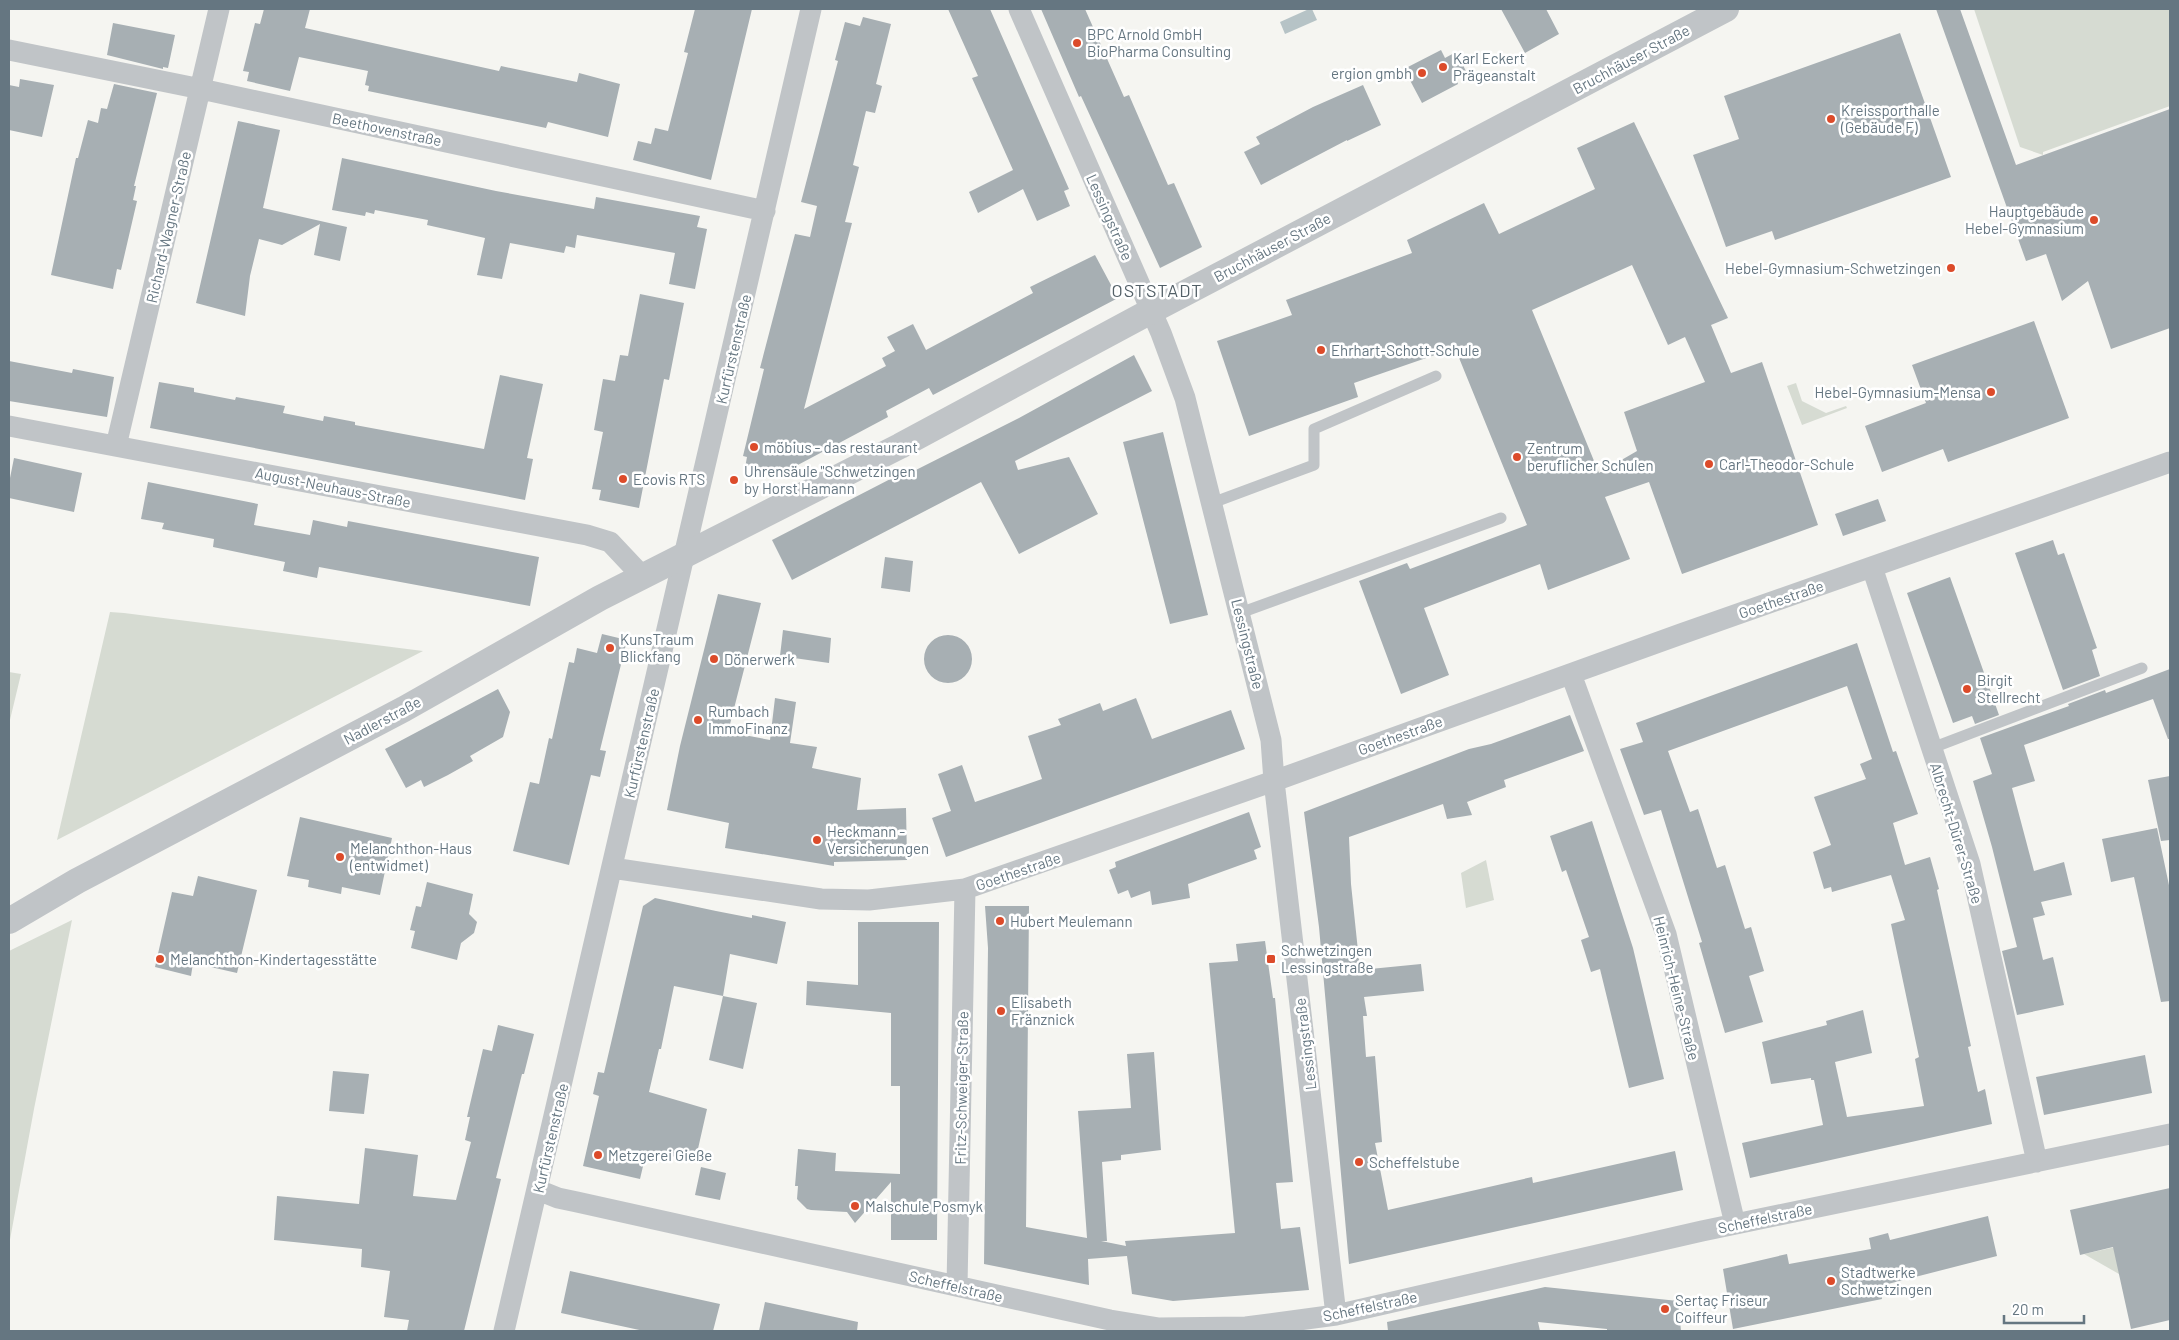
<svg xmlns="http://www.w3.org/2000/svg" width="2179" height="1340" viewBox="0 0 2179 1340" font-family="Barlow,sans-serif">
	<rect width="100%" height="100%" fill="#f5f5f1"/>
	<path fill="#d6dbd2" d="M 1974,9 L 2170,9 L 2170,106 L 2043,152 L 2043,155 L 2020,147 Z
		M 1796,383 L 1802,401 L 1826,413 L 1846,406 L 1847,408 L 1802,425 L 1787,386 Z
		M 110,612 L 124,613 L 423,651 L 57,840 Z
		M 9,672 L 21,674 L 9,724 Z
		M 1486,860 L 1494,900 L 1466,908 L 1461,873 Z
		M 72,920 L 34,1109 L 9,1245 L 9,951 Z
		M 2170,1235 L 2170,1269 L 2126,1278 L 2084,1254 Z"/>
	<path fill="#b6c3c6" d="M 1309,9 L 1312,9 L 1317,20 L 1285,34 L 1280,22 Z"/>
	<path fill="#a7afb3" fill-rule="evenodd" d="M 264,9 L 310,9 L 305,28 L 499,71 L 501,66 L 577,82 L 579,73 L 620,84 L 608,137 L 548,122 L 546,128 L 368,91 L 369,86 L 365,85 L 368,71 L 299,57 L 290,91 L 247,81 L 249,72 L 243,71 L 255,23 L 260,24 Z
		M 695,9 L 752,9 L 711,180 L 633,160 L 638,141 L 651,144 L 655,128 L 668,131 L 688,53 L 684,52 Z
		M 948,9 L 990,9 L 1069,189 L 1064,191 L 1070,206 L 1037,221 L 1023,189 L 978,213 L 969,192 L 1013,170 L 972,78 L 978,76 Z
		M 1041,9 L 1085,9 L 1124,97 L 1129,95 L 1168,185 L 1174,183 L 1202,247 L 1160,268 L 1081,96 L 1079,97 Z
		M 1501,9 L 1546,9 L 1559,34 L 1525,53 Z
		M 1936,9 L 1960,9 L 2016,165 L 2170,109 L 2170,328 L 2111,349 L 2088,281 L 2062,301 L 2046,254 L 2026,261 Z
		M 863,17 L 891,24 L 876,84 L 882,86 L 875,113 L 866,111 L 853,165 L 859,167 L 845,222 L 852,223 L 804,409 L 886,366 L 882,358 L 895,351 L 887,337 L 913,324 L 926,350 L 1033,293 L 1030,287 L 1095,255 L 1118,298 L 933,395 L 929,388 L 886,411 L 888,417 L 779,475 L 745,468 L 747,457 L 743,456 L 764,369 L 760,368 L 795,234 L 810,237 L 817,206 L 801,202 L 838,61 L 835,60 L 845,22 L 860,26 Z
		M 113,23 L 175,35 L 168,68 L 163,67 L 163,69 L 107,55 Z
		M 1900,33 L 1951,177 L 1775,240 L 1772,231 L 1726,247 L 1693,155 L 1739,139 L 1724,96 Z
		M 1441,50 L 1445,58 L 1456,52 L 1467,73 L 1456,78 L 1458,84 L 1422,103 L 1404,69 Z
		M 20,79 L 54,85 L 42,137 L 9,130 L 9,85 L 19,87 Z
		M 114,84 L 157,93 L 134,186 L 136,186 L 133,200 L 137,201 L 121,270 L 117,269 L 113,289 L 51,275 L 76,158 L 78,158 L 88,120 L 98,123 L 101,108 L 107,109 Z
		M 1363,85 L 1381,125 L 1347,141 L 1347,140 L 1261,185 L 1244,152 L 1260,144 L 1256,137 L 1313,107 Z
		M 238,121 L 280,130 L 263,208 L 347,227 L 340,261 L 314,255 L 320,224 L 282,245 L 259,239 L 250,276 L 245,316 L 196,303 Z
		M 1634,122 L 1728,318 L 1711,325 L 1731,373 L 1762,362 L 1818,525 L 1682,574 L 1649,482 L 1605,497 L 1630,559 L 1548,590 L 1540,564 L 1424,608 L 1449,675 L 1401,694 L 1359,581 L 1407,563 L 1410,569 L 1527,525 L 1455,348 L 1354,383 L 1358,397 L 1249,436 L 1217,341 L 1292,315 L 1286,300 L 1412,253 L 1407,240 L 1484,203 L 1499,234 L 1595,189 L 1577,148 ZM 1632,265 L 1668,345 L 1685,337 L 1705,382 L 1624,412 L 1637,451 L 1599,473 L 1532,310 Z
		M 342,158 L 496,191 L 594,209 L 596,197 L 700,216 L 697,227 L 707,229 L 695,289 L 669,284 L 675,253 L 577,235 L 575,248 L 566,246 L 564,253 L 510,243 L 502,279 L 477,275 L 485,238 L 427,225 L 428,220 L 375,210 L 374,214 L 366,212 L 365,216 L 332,210 Z
		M 640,294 L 684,303 L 669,380 L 664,379 L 639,508 L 599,500 L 601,490 L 592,489 L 603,432 L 594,430 L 603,379 L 615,381 L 620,355 L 628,356 Z
		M 2034,321 L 2069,418 L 1948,462 L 1943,449 L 1882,472 L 1865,426 L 1926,403 L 1912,365 Z
		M 1134,355 L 1152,391 L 1015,461 L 1018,470 L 1069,457 L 1098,514 L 1019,554 L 981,482 L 792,580 L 772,540 L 902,473 L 904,476 L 1019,418 Z
		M 9,361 L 72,373 L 73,369 L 114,377 L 107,417 L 9,401 Z
		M 500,375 L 543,384 L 527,458 L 533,459 L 525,500 L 150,428 L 159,382 L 194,388 L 194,392 L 235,400 L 236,397 L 285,406 L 283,413 L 323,421 L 324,416 L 355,422 L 355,425 L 484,449 Z
		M 1163,432 L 1208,615 L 1170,624 L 1123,442 Z
		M 14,458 L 82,473 L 74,512 L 9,498 L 9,483 Z
		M 148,482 L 258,504 L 254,525 L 310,535 L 313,520 L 347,527 L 348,521 L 539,557 L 530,606 L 319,567 L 317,578 L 283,571 L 285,562 L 213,547 L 214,539 L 162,529 L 164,523 L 141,519 Z
		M 1878,499 L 1886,521 L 1843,536 L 1835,514 Z
		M 2053,540 L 2058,555 L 2064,553 L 2097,648 L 2092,650 L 2100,676 L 2063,690 L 2015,553 Z
		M 885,557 L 913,561 L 910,592 L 881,588 Z
		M 1950,577 L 1999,715 L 1975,724 L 1972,716 L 1953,723 L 1907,593 Z
		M 718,594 L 761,603 L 728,732 L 770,740 L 775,698 L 796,702 L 790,743 L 817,747 L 812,768 L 861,778 L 857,810 L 906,808 L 907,860 L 834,862 L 834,866 L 725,848 L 729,823 L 667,810 L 680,746 Z
		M 783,630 L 831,638 L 829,663 L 780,656 Z
		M 602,634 L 627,640 L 600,750 L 606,751 L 600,777 L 591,775 L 569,865 L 513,851 L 530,782 L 539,784 L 549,738 L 552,739 L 569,662 L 574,663 L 577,648 L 597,653 Z
		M924 659a24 24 0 1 1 48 0a24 24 0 1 1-48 0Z
		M 1857,643 L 1893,752 L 1896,751 L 1918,814 L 1893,823 L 1905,865 L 1930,857 L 1939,889 L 1937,890 L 1971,1046 L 1968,1047 L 1978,1092 L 1985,1089 L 1992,1124 L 1750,1178 L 1742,1143 L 1823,1125 L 1814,1080 L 1811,1080 L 1811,1078 L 1771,1084 L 1762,1042 L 1827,1025 L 1826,1021 L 1863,1010 L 1872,1053 L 1835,1062 L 1847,1117 L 1924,1106 L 1915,1059 L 1919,1057 L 1891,924 L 1905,920 L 1891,875 L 1832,892 L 1831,887 L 1824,889 L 1813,852 L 1831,845 L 1814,797 L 1866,779 L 1860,764 L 1872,759 L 1847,686 L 1668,751 L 1690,812 L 1698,809 L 1717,868 L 1725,865 L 1745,929 L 1751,927 L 1764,971 L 1749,976 L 1763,1022 L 1725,1033 L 1699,943 L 1702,942 L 1661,810 L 1644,815 L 1620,749 L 1643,742 L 1636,723 Z
		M 2170,669 L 2170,739 L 2168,739 L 2153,699 L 2024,745 L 2035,781 L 2012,788 L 2034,871 L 2064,862 L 2072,895 L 2041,902 L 2045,915 L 2033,918 L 2043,960 L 2053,957 L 2064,1005 L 2017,1015 L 2002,951 L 2017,947 L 1992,847 L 1973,781 L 1992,774 L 1980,738 L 2069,706 L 2068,704 L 2105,690 L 2106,693 Z
		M 498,689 L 510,712 L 503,737 L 470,756 L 473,761 L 448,775 L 424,787 L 421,780 L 406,788 L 385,749 Z
		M 1136,698 L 1152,739 L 1231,710 L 1245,749 L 946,857 L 932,818 L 951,811 L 938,774 L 962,765 L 975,802 L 1042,779 L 1028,736 L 1061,725 L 1058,719 L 1100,703 L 1103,711 Z
		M 1570,715 L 1584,751 L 1504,780 L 1506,787 L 1467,802 L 1472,815 L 1447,819 L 1443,804 L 1349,837 L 1351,884 L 1360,970 L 1421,964 L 1424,991 L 1364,997 L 1367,1016 L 1363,1016 L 1366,1057 L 1375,1056 L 1382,1142 L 1375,1143 L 1388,1210 L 1532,1177 L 1533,1183 L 1675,1151 L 1683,1190 L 1349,1264 L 1319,927 L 1304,812 L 1469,749 L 1491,744 Z
		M 2170,776 L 2170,840 L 2161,841 L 2148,780 Z
		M 1249,812 L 1261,847 L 1254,850 L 1257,859 L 1188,884 L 1190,898 L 1152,905 L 1150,891 L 1131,898 L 1128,890 L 1118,894 L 1109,870 L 1116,867 L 1115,862 Z
		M 300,817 L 392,838 L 380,895 L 342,887 L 341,894 L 308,887 L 309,880 L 287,876 Z
		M 1592,821 L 1633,948 L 1664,1079 L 1629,1088 L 1600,969 L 1591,972 L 1581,940 L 1589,937 L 1566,870 L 1562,872 L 1550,836 Z
		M 2157,828 L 2170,890 L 2170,1001 L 2161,1002 L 2134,877 L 2111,882 L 2102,839 Z
		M 198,876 L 257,890 L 237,973 L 193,963 L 191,976 L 155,967 L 172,892 L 193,896 Z
		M 427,882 L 473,894 L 469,914 L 477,922 L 474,933 L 461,943 L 457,960 L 411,948 L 415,931 L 410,930 L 416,906 L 421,907 Z
		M 655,898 L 716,911 L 752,918 L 752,915 L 786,922 L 777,964 L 730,954 L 723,996 L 757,1003 L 743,1069 L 709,1060 L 723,996 L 674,986 L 661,1049 L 659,1049 L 649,1092 L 707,1109 L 695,1162 L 664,1154 L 644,1162 L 640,1179 L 583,1166 L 599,1096 L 593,1094 L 598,1072 L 604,1073 L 643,906 Z
		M 985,906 L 1029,906 L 1026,1227 L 1087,1238 L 1078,1111 L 1131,1108 L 1127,1054 L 1154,1052 L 1161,1150 L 1121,1155 L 1121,1160 L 1102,1162 L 1107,1241 L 1101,1241 L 1126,1246 L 1125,1241 L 1235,1233 L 1209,963 L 1238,961 L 1236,944 L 1265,941 L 1273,998 L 1275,998 L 1293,1182 L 1276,1183 L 1281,1229 L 1300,1227 L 1309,1290 L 1173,1301 L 1132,1294 L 1127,1256 L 1088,1259 L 1089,1285 L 984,1264 L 988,948 Z
		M 858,922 L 939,922 L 937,1240 L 891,1240 L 891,1182 L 855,1223 L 847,1212 L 811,1210 L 807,1209 L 797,1199 L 798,1186 L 795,1186 L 798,1149 L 836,1153 L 835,1171 L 900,1174 L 900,1086 L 891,1086 L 891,1013 L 806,1005 L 807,981 L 858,985 Z
		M 498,1025 L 534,1034 L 524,1074 L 522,1074 L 496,1178 L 501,1179 L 464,1331 L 407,1331 L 409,1320 L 384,1317 L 390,1271 L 361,1267 L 362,1249 L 274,1240 L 277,1196 L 359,1204 L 365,1148 L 418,1155 L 413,1196 L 456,1200 L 471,1142 L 465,1140 L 470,1117 L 467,1117 L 483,1049 L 492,1051 Z
		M 2145,1055 L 2152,1093 L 2044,1115 L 2036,1077 Z
		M 333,1071 L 369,1074 L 364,1114 L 329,1111 Z
		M 701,1167 L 726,1173 L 720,1200 L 695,1195 Z
		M 2170,1188 L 2170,1320 L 2131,1329 L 2113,1247 L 2080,1255 L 2070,1210 Z
		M 1988,1216 L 1997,1256 L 1880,1286 L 1882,1299 L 1733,1329 L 1723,1269 L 1787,1254 L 1789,1264 L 1871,1249 L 1869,1238 L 1888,1233 L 1890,1240 Z
		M 570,1271 L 720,1304 L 713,1331 L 644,1331 L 561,1313 Z
		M 1545,1287 L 1678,1301 L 1681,1331 L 1607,1331 L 1607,1329 L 1538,1322 L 1540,1331 L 1388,1331 L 1387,1322 Z
		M 765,1302 L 858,1322 L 857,1331 L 759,1331 Z"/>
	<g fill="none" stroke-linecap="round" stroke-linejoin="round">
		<path stroke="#c0c4c7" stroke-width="11" d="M 1212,503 L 1314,465 L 1314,429 L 1436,376
			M 1240,613 L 1501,518
			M 1932,748 L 2142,668"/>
		<path stroke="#c0c4c7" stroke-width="21" d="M 1019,9 L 1161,333 L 1185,398 L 1271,740 L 1274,781 L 1336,1315
			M 9,50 L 201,89 L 765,211
			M 9,426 L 587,535 L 610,542 L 642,576
			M 116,446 L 219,9
			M 1872,567 L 1970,864 L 2037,1162
			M 1571,674 L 1666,934 L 1735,1224
			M 612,868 L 821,899 L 869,900 L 965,889 L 1274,781 L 1681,634 L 2170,462
			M 538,1190 L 558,1198 L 577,1202 L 1110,1320 L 1159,1328 L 1246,1327 L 1336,1315 L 1702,1231 L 2170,1134
			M 957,1286 L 965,889
			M 504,1331 L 811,9"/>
		<path stroke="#c0c4c7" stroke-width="26" d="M 9,921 L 77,881 L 404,709 L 600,598 L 900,446 L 1151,311 L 1726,9"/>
	</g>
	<g fill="#dc4b2a" stroke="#fff" stroke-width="2">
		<circle cx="1077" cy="43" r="5"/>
		<circle cx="1443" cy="67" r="5"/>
		<circle cx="1422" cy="73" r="5"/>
		<circle cx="1831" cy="119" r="5"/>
		<circle cx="2094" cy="220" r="5"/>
		<circle cx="1951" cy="268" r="5"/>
		<circle cx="1321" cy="350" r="5"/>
		<circle cx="1991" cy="392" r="5"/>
		<circle cx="754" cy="447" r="5"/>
		<circle cx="1517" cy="457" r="5"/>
		<circle cx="1709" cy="464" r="5"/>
		<circle cx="623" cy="479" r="5"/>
		<circle cx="734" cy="480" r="5"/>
		<circle cx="610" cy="648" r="5"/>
		<circle cx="714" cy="659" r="5"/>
		<circle cx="1967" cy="689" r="5"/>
		<circle cx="698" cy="720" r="5"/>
		<circle cx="817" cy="840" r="5"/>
		<circle cx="340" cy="857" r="5"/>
		<circle cx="1000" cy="921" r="5"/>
		<circle cx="160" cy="959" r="5"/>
		<rect x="1266" y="954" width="10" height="10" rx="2.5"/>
		<circle cx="1001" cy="1011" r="5"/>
		<circle cx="598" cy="1155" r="5"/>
		<circle cx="1359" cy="1162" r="5"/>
		<circle cx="855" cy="1206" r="5"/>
		<circle cx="1831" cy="1281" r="5"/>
		<circle cx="1665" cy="1309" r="5"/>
	</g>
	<g text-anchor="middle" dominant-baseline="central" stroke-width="5" stroke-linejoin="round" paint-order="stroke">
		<g font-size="15" fill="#657681" stroke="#fff" text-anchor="start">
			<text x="1087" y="34">BPC Arnold GmbH<tspan x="1087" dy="17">BioPharma Consulting</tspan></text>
			<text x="1453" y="58">Karl Eckert<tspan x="1453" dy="17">Prägeanstalt</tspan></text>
			<text x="1412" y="73" text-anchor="end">ergion gmbh</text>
			<text x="1841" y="110">Kreissporthalle<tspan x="1841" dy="17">(Gebäude F)</tspan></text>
			<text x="2084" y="211" text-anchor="end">Hauptgebäude<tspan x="2084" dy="17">Hebel-Gymnasium</tspan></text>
			<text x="1941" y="268" text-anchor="end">Hebel-Gymnasium-Schwetzingen</text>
			<text x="1331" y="350">Ehrhart-Schott-Schule</text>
			<text x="1981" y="392" text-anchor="end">Hebel-Gymnasium-Mensa</text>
			<text x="764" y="447">möbius - das restaurant</text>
			<text x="1527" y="448">Zentrum<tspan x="1527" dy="17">beruflicher Schulen</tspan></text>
			<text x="1719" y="464">Carl-Theodor-Schule</text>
			<text x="744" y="471">Uhrensäule "Schwetzingen<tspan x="744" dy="17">by Horst Hamann</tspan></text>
			<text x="633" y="479">Ecovis RTS</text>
			<text x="620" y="639">KunsTraum<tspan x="620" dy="17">Blickfang</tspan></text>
			<text x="724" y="659">Dönerwerk</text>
			<text x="1977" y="680">Birgit<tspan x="1977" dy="17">Stellrecht</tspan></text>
			<text x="708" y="711">Rumbach<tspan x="708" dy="17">ImmoFinanz</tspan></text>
			<text x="827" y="831">Heckmann -<tspan x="827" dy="17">Versicherungen</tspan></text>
			<text x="350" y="848">Melanchthon-Haus<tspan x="350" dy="17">(entwidmet)</tspan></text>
			<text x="1010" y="921">Hubert Meulemann</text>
			<text x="1281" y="950">Schwetzingen<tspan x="1281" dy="17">Lessingstraße</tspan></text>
			<text x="170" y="959">Melanchthon-Kindertagesstätte</text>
			<text x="1011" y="1002">Elisabeth<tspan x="1011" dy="17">Fränznick</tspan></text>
			<text x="608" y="1155">Metzgerei Gieße</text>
			<text x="1369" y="1162">Scheffelstube</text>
			<text x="865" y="1206">Malschule Posmyk</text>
			<text x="1841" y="1272">Stadtwerke<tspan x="1841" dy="17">Schwetzingen</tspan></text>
			<text x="1675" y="1300">Sertaç Friseur<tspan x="1675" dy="17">Coiffeur</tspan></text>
		</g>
		<g font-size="15" fill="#657681" stroke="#fff">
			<text transform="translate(1631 59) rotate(-28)">Bruchhäuser Straße</text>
			<text transform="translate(387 129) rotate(12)">Beethovenstraße</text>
			<text transform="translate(1110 217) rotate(66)">Lessingstraße</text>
			<text transform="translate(168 227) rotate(-77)">Richard-Wagner-Straße</text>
			<text transform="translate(1272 247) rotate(-28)">Bruchhäuser Straße</text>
			<text transform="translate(733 349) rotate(-77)">Kurfürstenstraße</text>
			<text transform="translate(333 487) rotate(11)">August-Neuhaus-Straße</text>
			<text transform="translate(1781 599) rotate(-19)">Goethestraße</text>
			<text transform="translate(1248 644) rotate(76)">Lessingstraße</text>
			<text transform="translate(382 720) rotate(-28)">Nadlerstraße</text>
			<text transform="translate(1400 735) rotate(-20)">Goethestraße</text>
			<text transform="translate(641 743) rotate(-77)">Kurfürstenstraße</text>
			<text transform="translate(1957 833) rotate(73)">Albrecht-Dürer-Straße</text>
			<text transform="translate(1018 871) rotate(-19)">Goethestraße</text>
			<text transform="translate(1677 988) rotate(76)">Heinrich-Heine-Straße</text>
			<text transform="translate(1305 1044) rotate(-97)">Lessingstraße</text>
			<text transform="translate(961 1088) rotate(-89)">Fritz-Schweiger-Straße</text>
			<text transform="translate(550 1138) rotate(-77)">Kurfürstenstraße</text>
			<text transform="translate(1765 1218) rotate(-12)">Scheffelstraße</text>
			<text transform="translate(956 1286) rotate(13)">Scheffelstraße</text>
			<text transform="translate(1370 1306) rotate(-12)">Scheffelstraße</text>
		</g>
		<g font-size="18" letter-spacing="1" fill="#525f66" stroke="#fff">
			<text x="1157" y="290">OSTSTADT</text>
		</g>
	</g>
	<rect width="2179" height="1340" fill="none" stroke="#657681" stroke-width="20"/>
	<path d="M2004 1315v8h80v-8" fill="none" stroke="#657681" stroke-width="2.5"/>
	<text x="2012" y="1315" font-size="15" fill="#657681" stroke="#ffffff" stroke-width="4" paint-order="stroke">20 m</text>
</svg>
